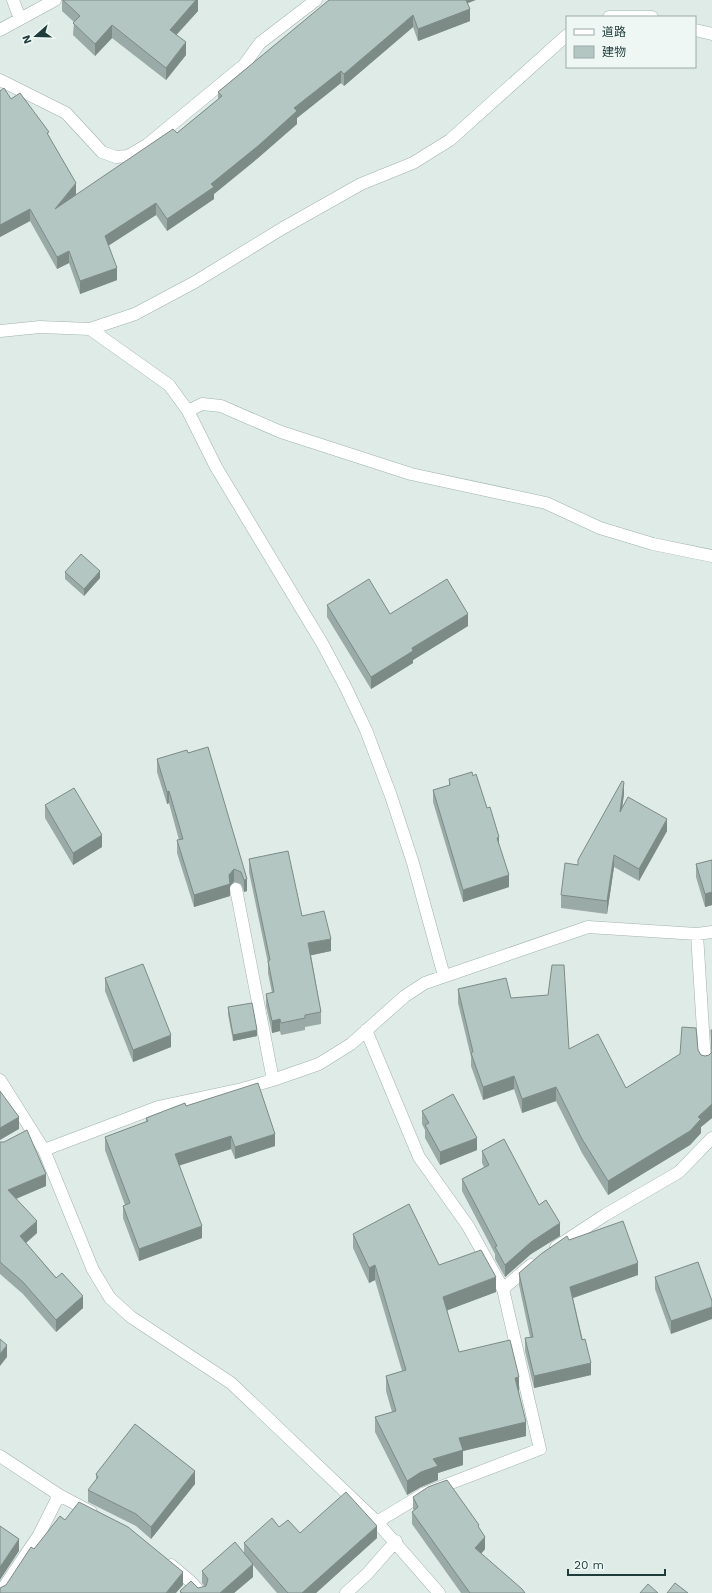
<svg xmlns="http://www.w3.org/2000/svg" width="712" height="1593" viewBox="0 0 712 1593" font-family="'Work Sans','Noto Sans JP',sans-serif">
	<rect width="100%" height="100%" fill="#deebe7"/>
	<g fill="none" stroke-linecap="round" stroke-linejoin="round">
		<defs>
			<path id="minor" d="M 13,0 L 20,19
				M 609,17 L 652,17
				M 0,30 L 55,0
				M 695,30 L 712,34
				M 0,80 L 66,113 L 102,152 L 116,157 L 128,156 L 147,145 L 244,65 L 260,43 L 316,0
				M 90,329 L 169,385 L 188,411 L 216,467 L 322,643 L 345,686 L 366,730 L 391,796 L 413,863 L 444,976
				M 0,331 L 40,327 L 90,329 L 135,314 L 195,282 L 283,228 L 361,184 L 413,163 L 450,140 L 567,35
				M 188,411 L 202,404 L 221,406 L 281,432 L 411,474 L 546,503 L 600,528 L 653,544 L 712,556
				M 236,889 L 273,1080
				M 697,934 L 705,1062
				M 366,1030 L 419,1157 L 468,1226 L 503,1289
				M 0,1080 L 44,1150 L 93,1270 L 110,1298 L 131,1317 L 231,1383 L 377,1522 L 439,1593
				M 44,1150 L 158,1107 L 242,1089 L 273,1080 L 319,1064 L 351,1044 L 405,996 L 425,983 L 588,927 L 697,934 L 712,932
				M 556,1247 L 605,1215 L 679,1172 L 712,1138
				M 0,1456 L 59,1495 L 91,1512
				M 377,1522 L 425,1493 L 540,1449 L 503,1289 L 531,1265
				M 171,1565 L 190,1581 L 201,1593
				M 0,1593 L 39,1535 L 59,1495
				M 346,1593 L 367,1574 L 396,1541"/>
		</defs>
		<use href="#minor" stroke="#a1b3af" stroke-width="13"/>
		<use href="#minor" stroke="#fff" stroke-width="12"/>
	</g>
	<path fill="#9aaaa6" d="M 62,0 L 198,0 L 198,11 L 176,35 L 186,55 L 166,80 L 112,38 L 95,56 L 73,35 L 74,22 L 62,11 Z
		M 329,0 L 467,3 L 470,21 L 418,41 L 413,27 L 344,86 L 341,83 L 297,118 L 297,124 L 258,158 L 214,194 L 214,199 L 167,231 L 156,215 L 108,245 L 117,280 L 80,294 L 69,263 L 57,269 L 30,221 L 0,237 L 0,91 L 11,99 L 49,136 L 76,195 L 177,133 L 218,99 L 218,92 Z
		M 65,572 L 100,578 L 84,596 L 65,579 Z
		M 327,605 L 390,614 L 468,626 L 413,660 L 413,663 L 371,689 L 327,617 Z
		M 208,747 L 247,891 L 244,892 L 241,884 L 234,882 L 230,886 L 230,896 L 194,907 L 177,853 L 177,840 L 179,840 L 169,803 L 167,804 L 157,772 L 157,759 L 188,753 Z
		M 449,779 L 487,808 L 499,845 L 509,887 L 463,902 L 433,802 L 433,790 L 449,785 Z
		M 624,794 L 622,808 L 667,831 L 639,881 L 614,867 L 607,914 L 561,908 L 561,895 Z
		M 45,805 L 102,847 L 73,865 L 45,818 Z
		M 249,859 L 302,916 L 331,951 L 311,955 L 321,1012 L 321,1024 L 305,1027 L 305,1030 L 281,1035 L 280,1031 L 272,1033 L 266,1006 L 266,994 L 272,993 L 268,973 L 268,963 L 249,872 Z
		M 712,860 L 712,905 L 705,907 L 696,877 L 696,864 Z
		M 105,978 L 171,1047 L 133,1062 L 105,991 Z
		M 458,989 L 511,998 L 569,1049 L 626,1088 L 698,1050 L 701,1055 L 705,1056 L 709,1055 L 712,1052 L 712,1030 L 712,1118 L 701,1127 L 701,1133 L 690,1145 L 608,1195 L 582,1153 L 556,1101 L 522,1113 L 514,1089 L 483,1100 L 471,1066 L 471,1057 L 458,1003 Z
		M 228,1007 L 257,1036 L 233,1041 L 228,1014 Z
		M 186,1106 L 275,1146 L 235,1159 L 231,1149 L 179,1165 L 202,1238 L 139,1261 L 123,1218 L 123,1206 L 125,1205 L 105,1150 L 105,1137 L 146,1122 L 146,1118 Z
		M 422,1111 L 477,1150 L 440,1165 L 425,1138 L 425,1130 L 422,1124 Z
		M 0,1142 L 46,1186 L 16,1199 L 37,1233 L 26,1243 L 83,1308 L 56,1332 L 23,1294 L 0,1274 Z
		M 482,1151 L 539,1205 L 560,1236 L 531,1254 L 505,1277 L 495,1259 L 495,1254 L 462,1191 L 462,1179 L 484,1167 L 482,1163 Z
		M 353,1234 L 439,1265 L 496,1292 L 446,1310 L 459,1352 L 519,1392 L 526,1436 L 463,1451 L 463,1465 L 438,1473 L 438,1480 L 421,1487 L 407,1495 L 375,1432 L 375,1417 L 392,1412 L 386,1391 L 386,1376 L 402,1371 L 375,1280 L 369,1283 L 353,1248 Z
		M 569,1240 L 638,1275 L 573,1298 L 591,1375 L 534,1388 L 525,1351 L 525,1338 L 530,1337 L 519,1285 L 519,1273 Z
		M 655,1277 L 712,1301 L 671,1334 L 655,1289 Z
		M 96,1474 L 195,1484 L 151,1539 L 136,1526 L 88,1502 L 88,1490 L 96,1480 Z
		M 413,1497 L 479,1528 L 485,1549 L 481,1554 L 525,1593 L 461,1593 L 412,1524 L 412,1512 L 414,1510 L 413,1509 Z
		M 279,1527 L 300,1533 L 377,1538 L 316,1593 L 277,1593 L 253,1565 L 253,1577 L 234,1593 L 180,1593 L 180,1591 L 205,1587 L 202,1583 L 202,1571 L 244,1554 L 244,1543 Z"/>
	<path fill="#7d8b87" d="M 196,0 L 198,0 L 198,11 L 170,42 L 170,30 Z
		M 463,0 L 476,0 L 463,5 Z
		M 470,9 L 470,21 L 418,41 L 418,29 Z
		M 413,15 L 413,27 L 344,86 L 344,74 Z
		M 112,25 L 112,38 L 95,56 L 95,44 Z
		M 186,42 L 186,55 L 166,80 L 166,68 Z
		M 341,71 L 341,83 L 297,118 L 297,124 L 258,158 L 214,194 L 214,199 L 167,231 L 167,219 L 211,184 L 294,108 Z
		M 76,183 L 76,195 L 55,209 Z
		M 156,203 L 156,215 L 105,248 L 105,236 Z
		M 30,209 L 30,221 L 0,237 L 0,225 Z
		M 69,251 L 69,263 L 57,269 L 57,257 Z
		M 117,268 L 117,280 L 80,294 L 80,281 Z
		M 100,571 L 100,578 L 84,596 L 84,589 Z
		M 468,614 L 468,626 L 413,660 L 413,663 L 371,689 L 371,677 L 412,648 Z
		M 624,782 L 624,794 L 620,824 L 620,812 Z
		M 169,791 L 169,803 L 167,804 L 167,792 Z
		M 667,819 L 667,831 L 639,881 L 639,869 Z
		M 102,835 L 102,847 L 73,865 L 73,853 Z
		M 499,837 L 499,850 L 497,838 Z
		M 614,855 L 614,867 L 607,914 L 607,901 Z
		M 234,869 L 234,882 L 230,886 L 230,896 L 194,907 L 194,895 L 229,875 Z
		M 509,875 L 509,887 L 463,902 L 463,890 Z
		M 247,879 L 247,891 L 244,892 L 244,880 Z
		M 712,892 L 712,905 L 705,907 L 705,894 Z
		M 331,939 L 331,951 L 308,956 L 308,943 Z
		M 280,1019 L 280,1031 L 272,1033 L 272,1021 Z
		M 257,1030 L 257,1036 L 233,1041 L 233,1035 Z
		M 171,1035 L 171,1047 L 133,1062 L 133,1050 Z
		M 514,1076 L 514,1089 L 483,1100 L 483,1087 Z
		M 556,1087 L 556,1101 L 522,1113 L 522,1099 Z
		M 712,1104 L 712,1118 L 701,1127 L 701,1133 L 690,1145 L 608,1195 L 608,1181 L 698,1117 Z
		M 19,1117 L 19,1129 L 0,1140 L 0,1128 Z
		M 275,1134 L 275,1146 L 235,1159 L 235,1147 Z
		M 231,1136 L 231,1149 L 175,1167 L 175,1154 Z
		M 477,1138 L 477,1150 L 440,1165 L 440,1152 Z
		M 46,1174 L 46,1186 L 8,1202 L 8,1190 Z
		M 37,1221 L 37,1233 L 20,1248 L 20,1236 Z
		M 560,1223 L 560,1236 L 531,1254 L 505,1277 L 505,1265 L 531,1242 Z
		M 202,1226 L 202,1238 L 139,1261 L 139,1249 Z
		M 638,1263 L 638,1275 L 570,1299 L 570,1287 Z
		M 375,1265 L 375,1280 L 369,1283 L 369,1268 Z
		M 496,1277 L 496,1292 L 443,1312 L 443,1297 Z
		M 83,1296 L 83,1308 L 56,1332 L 56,1320 Z
		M 712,1307 L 712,1319 L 671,1334 L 671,1321 Z
		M 7,1345 L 7,1357 L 0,1366 L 0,1354 Z
		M 591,1363 L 591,1375 L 534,1388 L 534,1376 Z
		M 519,1377 L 519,1392 L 515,1392 L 515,1378 Z
		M 526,1422 L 526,1436 L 463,1451 L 463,1465 L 438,1473 L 438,1480 L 421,1487 L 407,1495 L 407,1481 L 459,1438 Z
		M 195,1471 L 195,1484 L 151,1539 L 151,1527 Z
		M 377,1526 L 377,1538 L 316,1593 L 302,1593 Z
		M 485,1537 L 485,1549 L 475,1561 L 475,1548 Z
		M 19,1539 L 19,1551 L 0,1580 L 0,1567 Z
		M 253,1564 L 253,1577 L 234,1593 L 220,1593 Z
		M 183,1572 L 183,1585 L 176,1593 L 166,1593 Z"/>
	<path fill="#b3c6c1" stroke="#7d8b87" d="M 63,0 L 196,0 L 170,30 L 186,42 L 166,68 L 112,25 L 95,44 L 73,23 L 80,16 Z
		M 329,0 L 466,0 L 470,9 L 418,29 L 413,15 L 344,74 L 341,71 L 294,108 L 297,111 L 258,146 L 211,184 L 214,187 L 167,219 L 156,203 L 105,236 L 117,268 L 80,281 L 69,251 L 57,257 L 30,209 L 0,225 L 0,91 L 4,88 L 11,99 L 20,93 L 49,132 L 47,133 L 76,183 L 55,209 L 173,129 L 177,133 L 222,96 L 218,92 Z
		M 81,554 L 100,571 L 84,589 L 65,572 Z
		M 369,579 L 390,614 L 447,579 L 468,614 L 412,648 L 413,651 L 371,677 L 327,605 Z
		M 208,747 L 247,879 L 244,880 L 241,872 L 234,869 L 229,875 L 230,884 L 194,895 L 177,840 L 183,839 L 169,791 L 167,792 L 157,759 L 187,750 L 188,753 Z
		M 472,772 L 473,776 L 476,774 L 487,808 L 490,807 L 499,837 L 497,838 L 509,875 L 463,890 L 433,790 L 450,785 L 449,779 Z
		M 622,781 L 624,782 L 620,812 L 628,797 L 667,819 L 639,869 L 614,855 L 607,901 L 561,895 L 565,863 L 578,865 L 578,860 Z
		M 74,788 L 102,835 L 73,853 L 45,805 Z
		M 288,851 L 302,916 L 324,911 L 331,939 L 308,943 L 321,1012 L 305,1015 L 305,1018 L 281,1023 L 280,1019 L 272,1021 L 266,994 L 274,992 L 268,961 L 270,960 L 249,859 Z
		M 712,860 L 712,892 L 705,894 L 696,864 Z
		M 143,964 L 171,1035 L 133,1050 L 105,978 Z
		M 552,965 L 564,965 L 569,1049 L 598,1034 L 626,1088 L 680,1054 L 682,1027 L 696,1028 L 698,1050 L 701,1055 L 705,1056 L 709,1055 L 712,1052 L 711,1030 L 712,1030 L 712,1104 L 698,1117 L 701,1119 L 690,1131 L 608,1181 L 582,1139 L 556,1087 L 522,1099 L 514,1076 L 483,1087 L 471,1053 L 473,1052 L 458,989 L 506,978 L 511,998 L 548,995 Z
		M 252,1003 L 257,1030 L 233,1035 L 228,1007 Z
		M 258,1083 L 275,1134 L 235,1147 L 231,1136 L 175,1154 L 202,1226 L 139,1249 L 123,1206 L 130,1203 L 105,1137 L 148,1121 L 146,1118 L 185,1103 L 186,1106 Z
		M 0,1091 L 19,1117 L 0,1128 Z
		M 453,1094 L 477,1138 L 440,1152 L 425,1125 L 429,1123 L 422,1111 Z
		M 27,1130 L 46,1174 L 8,1190 L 37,1221 L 20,1236 L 56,1278 L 62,1273 L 83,1296 L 56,1320 L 23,1282 L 0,1262 L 0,1142 L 4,1142 Z
		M 504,1139 L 539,1205 L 546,1200 L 560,1223 L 531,1242 L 505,1265 L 495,1247 L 497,1246 L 462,1179 L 489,1165 L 482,1151 Z
		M 409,1204 L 439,1265 L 481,1250 L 496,1277 L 443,1297 L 459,1352 L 510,1340 L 519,1377 L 515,1378 L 526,1422 L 459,1438 L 463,1450 L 433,1459 L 438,1466 L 421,1472 L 407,1481 L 375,1417 L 396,1411 L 386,1376 L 406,1370 L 375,1265 L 369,1268 L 353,1234 Z
		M 623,1221 L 638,1263 L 570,1287 L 582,1340 L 585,1339 L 591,1363 L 534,1376 L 525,1338 L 533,1337 L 519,1273 L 541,1254 L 567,1236 L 569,1240 Z
		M 698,1262 L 712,1301 L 712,1307 L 671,1321 L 655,1277 Z
		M 0,1339 L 7,1345 L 0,1354 Z
		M 135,1424 L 195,1471 L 151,1527 L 136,1514 L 88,1490 L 98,1477 L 96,1474 Z
		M 447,1480 L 479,1525 L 478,1526 L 485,1537 L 475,1548 L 522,1589 L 525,1593 L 470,1593 L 412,1512 L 418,1507 L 413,1497 L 428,1487 Z
		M 346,1492 L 377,1526 L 302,1593 L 288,1593 L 244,1543 L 272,1518 L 279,1527 L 288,1520 L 300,1533 Z
		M 79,1502 L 128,1527 L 183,1572 L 166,1593 L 0,1593 L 0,1588 L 6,1585 L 31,1547 L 34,1549 L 60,1516 L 65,1520 Z
		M 0,1526 L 19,1539 L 0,1567 Z
		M 235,1542 L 253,1564 L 220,1593 L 182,1593 L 180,1591 L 191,1581 L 198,1588 L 206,1586 L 208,1579 L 202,1571 Z
		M 675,1583 L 688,1593 L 667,1593 Z
		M 648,1584 L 658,1593 L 640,1593 Z"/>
	<rect x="566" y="16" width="130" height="52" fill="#eff7f5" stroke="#9bacaa"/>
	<rect x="574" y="29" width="20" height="6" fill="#ffffff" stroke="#9bacaa"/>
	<text x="602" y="36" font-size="12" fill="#1e3c39">道路</text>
	<rect x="574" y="46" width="20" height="12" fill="#b3c6c1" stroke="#9bacaa"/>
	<text x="602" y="56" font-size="12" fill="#1e3c39">建物</text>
	<g transform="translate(36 36) rotate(250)" stroke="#eff7f5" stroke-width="3" paint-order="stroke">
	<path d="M0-3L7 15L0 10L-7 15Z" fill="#1e3c39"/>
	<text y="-6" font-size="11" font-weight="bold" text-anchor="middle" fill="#1e3c39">N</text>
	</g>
	<path d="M568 1569v6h97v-6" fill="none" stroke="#1e3c39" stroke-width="2"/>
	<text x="574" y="1569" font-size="12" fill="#1e3c39" stroke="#eff7f5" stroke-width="3" paint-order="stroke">20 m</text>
</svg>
